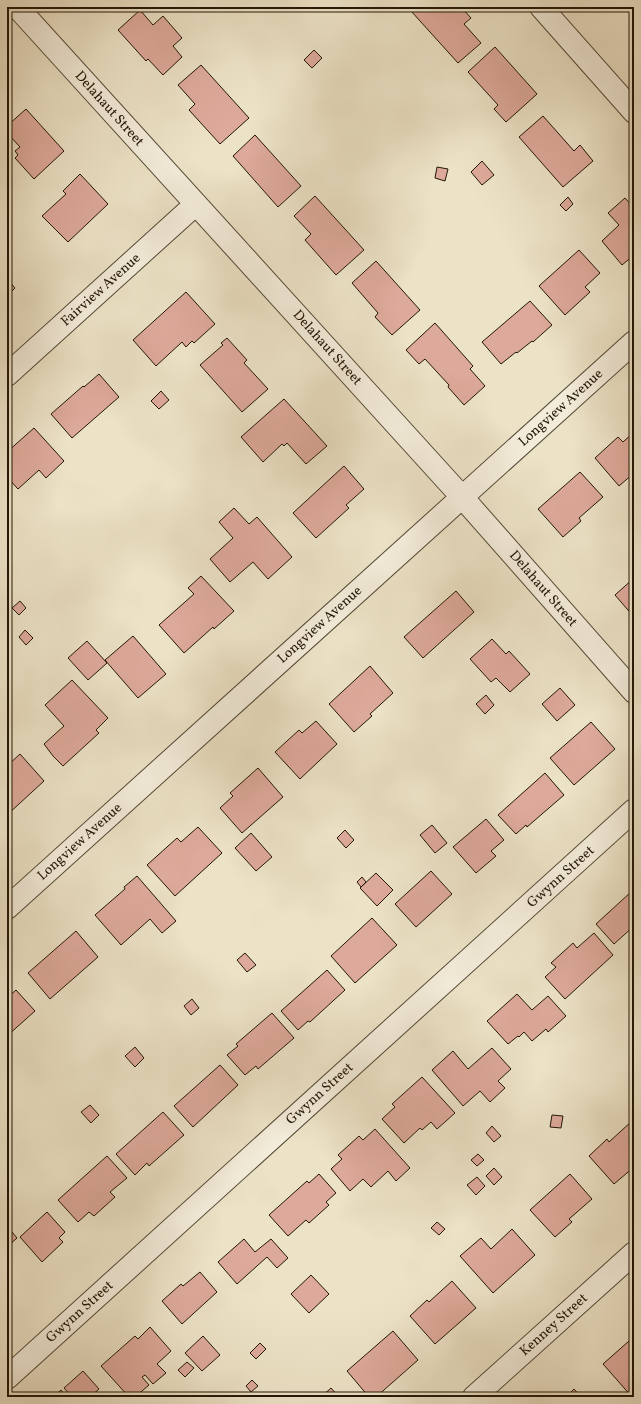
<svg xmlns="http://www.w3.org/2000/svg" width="641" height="1404" viewBox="0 0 641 1404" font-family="Vollkorn,serif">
	<rect width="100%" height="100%" fill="#ece2c6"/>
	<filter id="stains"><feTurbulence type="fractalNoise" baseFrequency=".005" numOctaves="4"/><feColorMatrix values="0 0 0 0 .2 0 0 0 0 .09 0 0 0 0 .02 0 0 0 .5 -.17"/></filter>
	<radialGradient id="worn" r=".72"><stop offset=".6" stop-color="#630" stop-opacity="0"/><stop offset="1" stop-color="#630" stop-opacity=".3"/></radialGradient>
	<path fill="#dda99a" stroke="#221606" d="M 415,7 L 461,7 L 471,18 L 464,24 L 481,43 L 458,63 L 411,11 Z
		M 140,10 L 153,25 L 163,16 L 182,38 L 173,46 L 182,57 L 163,75 L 148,59 L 146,61 L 118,30 Z
		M 495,47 L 537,94 L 506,122 L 494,109 L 498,105 L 468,72 Z
		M 314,50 L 322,58 L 312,68 L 304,60 Z
		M 201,65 L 249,118 L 220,144 L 189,110 L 195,104 L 178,85 Z
		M 26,109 L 64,151 L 34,179 L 15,158 L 18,155 L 15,151 L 20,147 L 7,133 L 7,126 Z
		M 543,116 L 574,151 L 580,145 L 593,161 L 563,187 L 519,137 Z
		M 255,135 L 301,186 L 278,207 L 233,156 Z
		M 482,161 L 494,175 L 482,185 L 471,172 Z
		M 437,167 L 448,169 L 445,181 L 435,178 Z
		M 80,174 L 108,204 L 68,242 L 42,216 L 66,194 L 63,191 Z
		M 315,196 L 364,250 L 336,275 L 305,240 L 311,234 L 294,216 Z
		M 568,197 L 573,204 L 566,211 L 560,205 Z
		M 625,198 L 634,208 L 634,255 L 622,265 L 602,241 L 619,225 L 608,213 Z
		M 579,250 L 600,273 L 585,287 L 590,292 L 565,315 L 539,286 Z
		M 376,261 L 420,310 L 392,335 L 375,317 L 378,313 L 352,283 Z
		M 7,279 L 15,288 L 7,296 Z
		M 186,292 L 215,324 L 194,343 L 192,341 L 186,347 L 182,342 L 156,366 L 133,340 Z
		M 530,301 L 552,325 L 533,342 L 532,341 L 517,353 L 516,352 L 501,364 L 482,342 Z
		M 435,323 L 473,366 L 470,369 L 485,386 L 464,405 L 448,387 L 449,385 L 425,359 L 419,364 L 406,350 Z
		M 227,338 L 247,360 L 244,363 L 268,389 L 242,412 L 200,365 L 223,345 L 221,343 Z
		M 99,374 L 119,397 L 72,438 L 51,414 L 83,386 L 84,387 Z
		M 161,391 L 169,400 L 159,409 L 151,401 Z
		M 284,399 L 327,446 L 306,464 L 287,443 L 284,446 L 282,444 L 263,462 L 241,437 Z
		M 34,428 L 64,461 L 46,478 L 39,470 L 18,489 L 7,477 L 7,452 Z
		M 634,432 L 634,473 L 619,486 L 595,458 L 618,437 L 623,442 Z
		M 344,466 L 364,489 L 346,505 L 349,508 L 316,538 L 293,513 Z
		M 580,472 L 603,497 L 579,518 L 581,521 L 563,537 L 538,509 Z
		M 234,508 L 249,524 L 257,517 L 292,557 L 268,579 L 253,562 L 230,582 L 210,559 L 233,538 L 219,522 Z
		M 201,576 L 234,611 L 214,629 L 213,627 L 184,653 L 159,625 L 194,594 L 188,588 Z
		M 634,578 L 634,617 L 615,595 Z
		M 456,591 L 474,612 L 423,658 L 404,637 Z
		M 20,601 L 26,608 L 19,615 L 12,608 Z
		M 25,630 L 33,638 L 26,645 L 19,637 Z
		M 133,636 L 166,674 L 138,698 L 105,660 Z
		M 492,639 L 506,654 L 509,651 L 530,674 L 510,692 L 496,678 L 491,682 L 470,659 Z
		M 87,641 L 107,663 L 88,680 L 68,658 Z
		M 370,666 L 393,693 L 370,714 L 372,716 L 354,732 L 329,704 Z
		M 72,680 L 108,718 L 96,730 L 99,733 L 63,766 L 53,756 L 44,744 L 64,726 L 45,705 Z
		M 560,688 L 575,705 L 557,721 L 542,704 Z
		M 486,695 L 494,705 L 485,714 L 476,704 Z
		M 316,721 L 337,744 L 300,779 L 275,752 L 299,730 L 302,733 Z
		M 591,722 L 615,749 L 574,785 L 550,758 Z
		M 20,754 L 44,781 L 7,815 L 7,766 Z
		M 258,768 L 283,797 L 242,833 L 220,808 L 233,796 L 230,793 Z
		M 545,773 L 564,795 L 527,827 L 526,825 L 516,834 L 498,815 Z
		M 486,819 L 504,840 L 491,851 L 496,856 L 476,873 L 453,847 Z
		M 432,825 L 447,843 L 435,853 L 420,835 Z
		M 198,827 L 222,853 L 175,896 L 147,865 L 177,838 L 181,842 Z
		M 345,830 L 354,840 L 346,848 L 337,838 Z
		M 251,833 L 272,857 L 256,871 L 235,848 Z
		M 431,871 L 452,894 L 416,927 L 395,904 Z
		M 376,873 L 393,890 L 377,906 L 360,888 Z
		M 137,876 L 176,921 L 162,933 L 150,919 L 121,945 L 95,915 L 125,889 L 124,887 Z
		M 362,877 L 366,882 L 361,887 L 357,882 Z
		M 631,892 L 632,893 L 634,892 L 634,926 L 614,944 L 596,924 Z
		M 372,918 L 397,945 L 355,983 L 331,956 Z
		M 76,931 L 98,957 L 50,999 L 28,973 Z
		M 594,933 L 613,955 L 565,999 L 545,977 L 556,967 L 551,963 L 573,943 L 577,948 Z
		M 245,953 L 256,965 L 247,972 L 237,960 Z
		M 327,970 L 345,990 L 310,1022 L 308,1021 L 298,1030 L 281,1011 Z
		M 16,990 L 35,1011 L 7,1036 L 7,998 Z
		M 517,994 L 532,1010 L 548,996 L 566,1016 L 548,1032 L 546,1029 L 532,1041 L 524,1032 L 519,1037 L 518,1036 L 508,1044 L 487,1021 Z
		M 192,999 L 199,1008 L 191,1015 L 184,1006 Z
		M 272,1013 L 294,1038 L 258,1069 L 256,1066 L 245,1075 L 227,1055 L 238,1046 L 236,1044 Z
		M 135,1047 L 144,1058 L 135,1067 L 125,1056 Z
		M 492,1048 L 511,1069 L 498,1081 L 505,1088 L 490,1102 L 480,1091 L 463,1106 L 432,1070 L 453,1051 L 468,1069 Z
		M 220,1065 L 238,1085 L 193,1127 L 174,1106 Z
		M 422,1077 L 455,1113 L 437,1129 L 431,1122 L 422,1130 L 420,1128 L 404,1143 L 382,1119 L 395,1107 L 392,1104 Z
		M 90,1105 L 99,1115 L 91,1123 L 81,1112 Z
		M 163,1112 L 184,1135 L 149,1166 L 147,1163 L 135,1175 L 116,1154 Z
		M 552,1115 L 563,1116 L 561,1128 L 550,1127 Z
		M 632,1121 L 634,1124 L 634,1167 L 614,1184 L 589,1156 L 607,1139 L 609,1142 Z
		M 492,1126 L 501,1136 L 494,1142 L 486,1133 Z
		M 375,1129 L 410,1168 L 396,1181 L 388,1171 L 371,1187 L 363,1179 L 350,1191 L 331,1169 L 342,1159 L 338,1155 L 359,1136 L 363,1140 Z
		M 478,1154 L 484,1160 L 477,1166 L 471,1160 Z
		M 107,1156 L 127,1178 L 110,1192 L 115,1197 L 94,1216 L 89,1212 L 78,1222 L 58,1200 Z
		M 494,1168 L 502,1177 L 494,1185 L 486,1176 Z
		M 319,1174 L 336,1193 L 326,1202 L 329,1205 L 309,1223 L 306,1220 L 288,1236 L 269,1215 L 307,1181 L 309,1183 Z
		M 570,1174 L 592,1199 L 569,1219 L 572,1222 L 555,1237 L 530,1210 Z
		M 477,1177 L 485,1186 L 476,1195 L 467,1185 Z
		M 47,1212 L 65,1232 L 59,1238 L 63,1242 L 42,1262 L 20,1237 Z
		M 437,1222 L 445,1229 L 439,1235 L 431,1228 Z
		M 7,1226 L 17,1238 L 7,1247 Z
		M 512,1229 L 535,1255 L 493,1293 L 460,1256 L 481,1238 L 491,1249 Z
		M 244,1239 L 255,1252 L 271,1239 L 288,1258 L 277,1268 L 267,1257 L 237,1284 L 218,1262 Z
		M 200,1272 L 217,1292 L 182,1324 L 162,1301 L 181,1284 L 183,1286 Z
		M 311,1275 L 329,1294 L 309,1313 L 291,1294 Z
		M 452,1281 L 476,1308 L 435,1344 L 410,1316 L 427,1300 L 429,1302 Z
		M 150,1327 L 171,1351 L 157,1364 L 166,1373 L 153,1384 L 145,1375 L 142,1377 L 149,1385 L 135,1397 L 129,1397 L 101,1366 L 135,1336 L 138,1339 Z
		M 393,1331 L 418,1360 L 376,1397 L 369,1397 L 347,1371 Z
		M 203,1336 L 220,1355 L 202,1371 L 185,1353 Z
		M 629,1341 L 634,1346 L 634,1397 L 632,1397 L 603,1364 Z
		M 260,1343 L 266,1349 L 256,1359 L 250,1353 Z
		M 187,1362 L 194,1368 L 185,1377 L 178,1370 Z
		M 83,1371 L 99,1389 L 90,1397 L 72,1397 L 64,1388 Z
		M 252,1380 L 258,1386 L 251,1392 L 246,1386 Z
		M 331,1388 L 339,1397 L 321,1397 Z
		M 574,1389 L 581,1397 L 566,1397 Z
		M 61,1390 L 67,1397 L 53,1397 Z"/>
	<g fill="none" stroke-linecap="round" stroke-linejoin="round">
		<defs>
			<path id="street" d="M 17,7 L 462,497 L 634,692
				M 541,7 L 634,112
				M 7,375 L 196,204
				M 7,908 L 634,342
				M 7,1378 L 634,810
				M 474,1397 L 634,1253"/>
		</defs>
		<use href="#street" stroke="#544936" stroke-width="24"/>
		<use href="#street" stroke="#f3ecda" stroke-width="22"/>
	</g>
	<g text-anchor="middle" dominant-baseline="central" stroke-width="4" stroke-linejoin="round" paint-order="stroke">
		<g font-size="14" fill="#221606" stroke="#f3ecda">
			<text transform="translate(109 109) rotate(48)">Delahaut Street</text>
			<text transform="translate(101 290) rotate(-42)">Fairview Avenue</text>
			<text transform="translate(327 348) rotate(48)">Delahaut Street</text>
			<text transform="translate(561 408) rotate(-42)">Longview Avenue</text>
			<text transform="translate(543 589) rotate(49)">Delahaut Street</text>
			<text transform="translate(320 625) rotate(-42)">Longview Avenue</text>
			<text transform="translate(80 842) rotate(-42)">Longview Avenue</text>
			<text transform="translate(561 877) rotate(-42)">Gwynn Street</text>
			<text transform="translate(320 1094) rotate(-42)">Gwynn Street</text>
			<text transform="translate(80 1312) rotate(-42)">Gwynn Street</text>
			<text transform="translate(554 1325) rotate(-42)">Kenney Street</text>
		</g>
	</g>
	<rect width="641" height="1404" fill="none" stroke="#ece2c6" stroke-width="24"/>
	<rect x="8" y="8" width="625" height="1388" fill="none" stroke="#221606" stroke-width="2"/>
	<rect x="12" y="12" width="617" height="1380" fill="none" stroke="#221606"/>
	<rect width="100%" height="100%" filter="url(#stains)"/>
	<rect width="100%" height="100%" fill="url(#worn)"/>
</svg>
